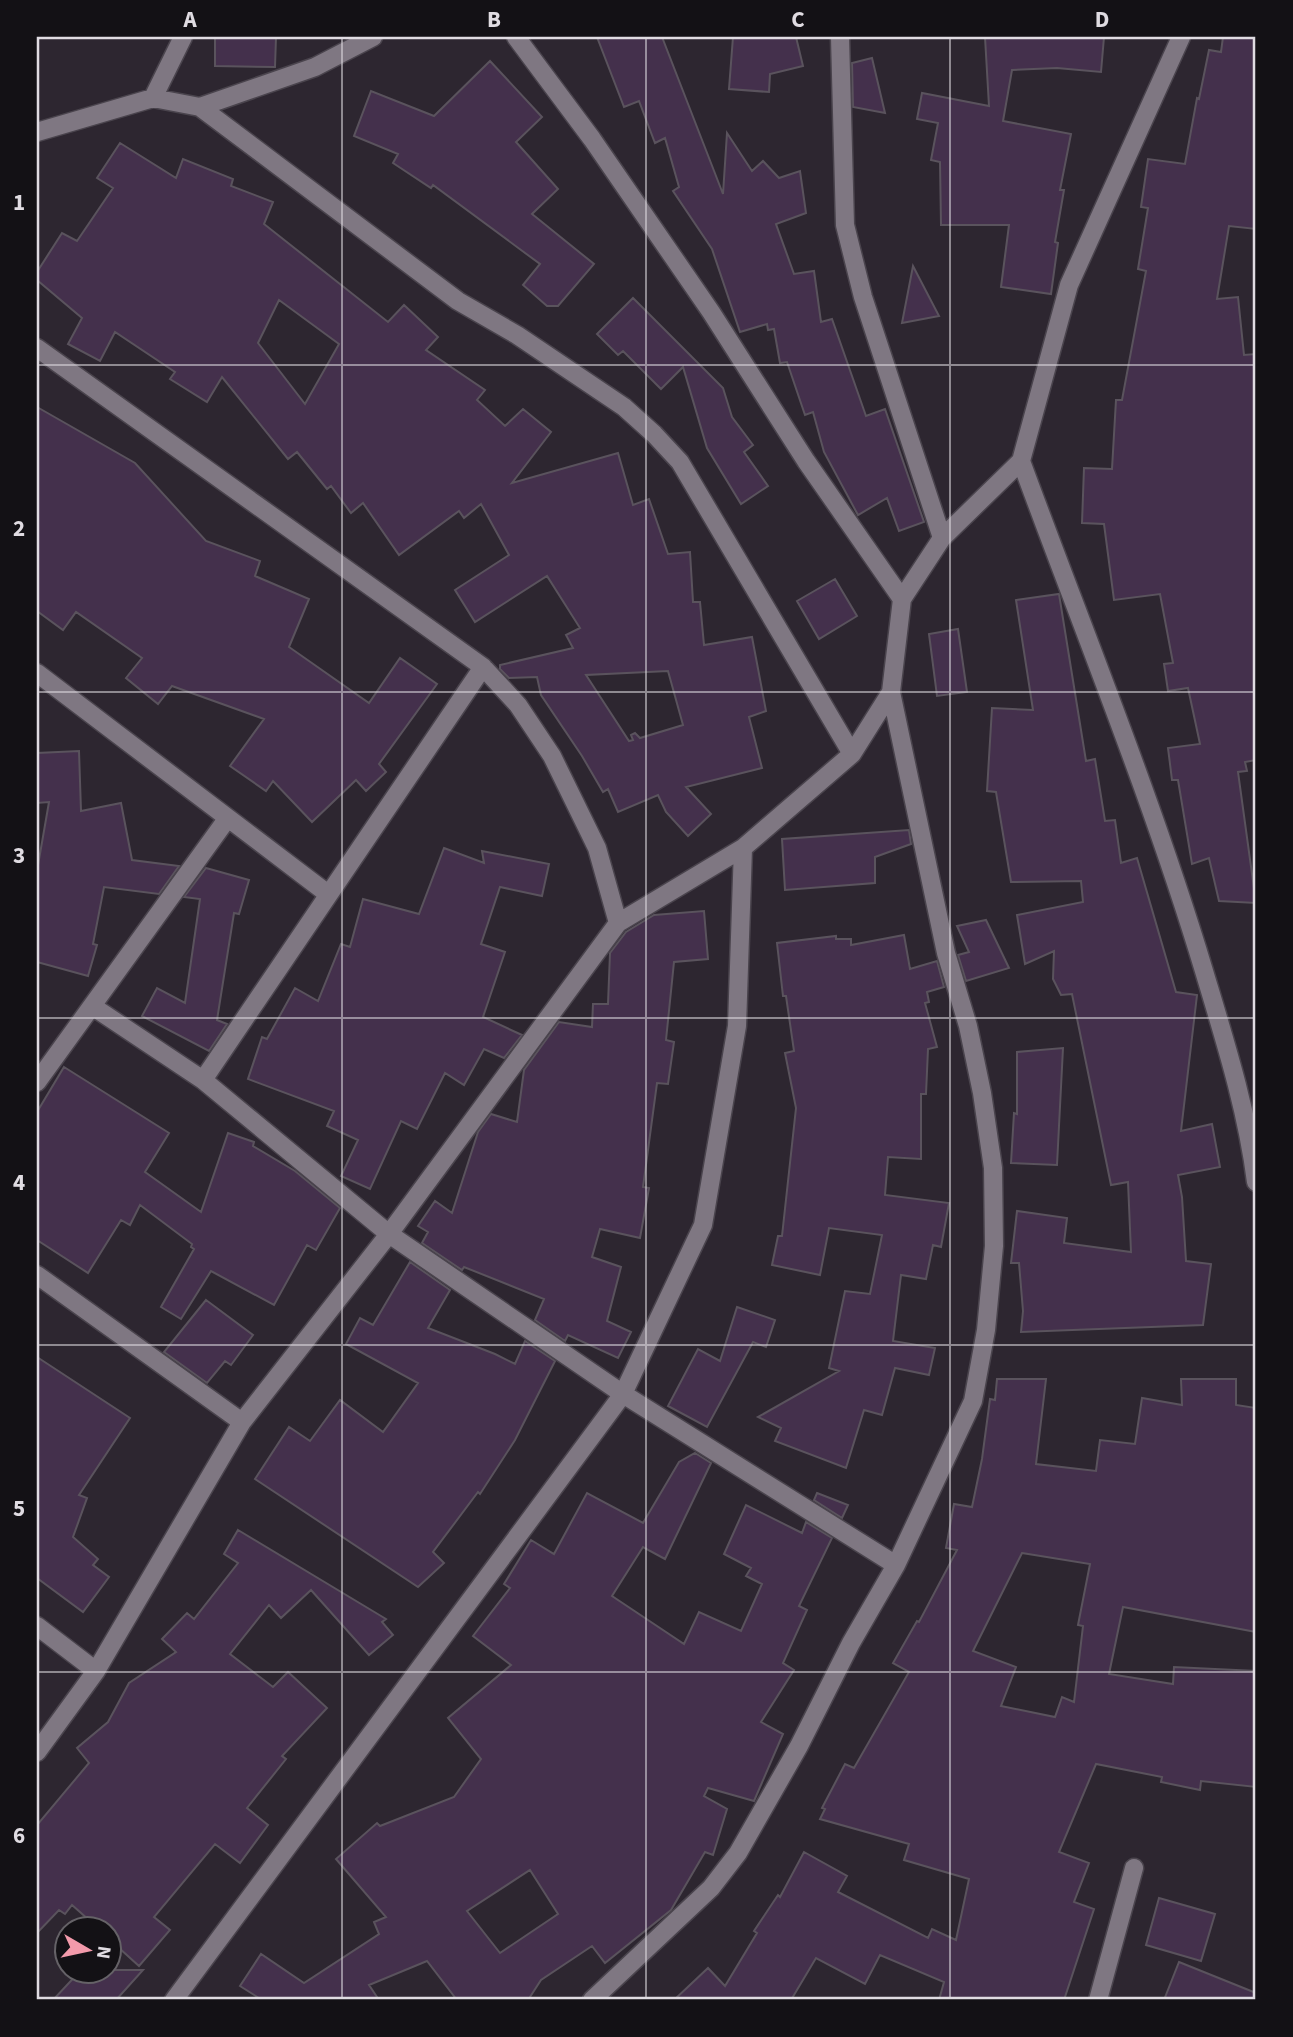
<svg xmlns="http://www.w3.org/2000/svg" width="1293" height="2037" viewBox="0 0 1293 2037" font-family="'Source Sans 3',sans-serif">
	<rect width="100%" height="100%" fill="#2d2630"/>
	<path fill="#44304c" stroke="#5a535d" stroke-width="2" fill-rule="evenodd" d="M 215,37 L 276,37 L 275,67 L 215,66 Z
		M 597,37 L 662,37 L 723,194 L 727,133 L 752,171 L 763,161 L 779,178 L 800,171 L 806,213 L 776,224 L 794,274 L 814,271 L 821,322 L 832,319 L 866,416 L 885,409 L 924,522 L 899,531 L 887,498 L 858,515 L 824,452 L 813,412 L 805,415 L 787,362 L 780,363 L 774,329 L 768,330 L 767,324 L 740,332 L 712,249 L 673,191 L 679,187 L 665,138 L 655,143 L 639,101 L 624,107 Z
		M 733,37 L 796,37 L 803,66 L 770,74 L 769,92 L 729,89 Z
		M 985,37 L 1104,37 L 1101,72 L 1057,68 L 1012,70 L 1003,121 L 1071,134 L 1060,190 L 1064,190 L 1055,242 L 1058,243 L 1051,294 L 1001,287 L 1009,225 L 941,225 L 940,162 L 931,160 L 938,123 L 917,119 L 922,93 L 989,106 Z
		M 1223,37 L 1256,37 L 1256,229 L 1229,226 L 1217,299 L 1238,297 L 1244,355 L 1256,354 L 1256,760 L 1245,762 L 1247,771 L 1238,772 L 1256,903 L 1219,901 L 1209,858 L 1192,864 L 1178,780 L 1172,780 L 1168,748 L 1200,744 L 1188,688 L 1168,691 L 1164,664 L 1173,663 L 1160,594 L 1114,600 L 1104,524 L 1082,523 L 1084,468 L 1112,469 L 1116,400 L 1122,400 L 1146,271 L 1138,269 L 1148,208 L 1141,207 L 1148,159 L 1185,164 L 1197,98 L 1199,99 L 1209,50 L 1221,52 Z
		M 872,58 L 885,113 L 853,107 L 852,63 Z
		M 490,61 L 542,117 L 516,142 L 558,189 L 532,214 L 594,264 L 558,306 L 547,306 L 523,285 L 540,264 L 433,185 L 431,188 L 393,163 L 398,154 L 354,136 L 371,91 L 434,116 Z
		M 120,143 L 176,178 L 183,159 L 233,179 L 231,186 L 273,202 L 264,224 L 388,322 L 404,305 L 438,337 L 426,350 L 485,390 L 477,400 L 505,426 L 523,409 L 551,432 L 512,483 L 618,453 L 633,505 L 649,499 L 668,554 L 690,552 L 693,602 L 700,602 L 704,645 L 752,637 L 766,711 L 749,717 L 762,768 L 686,787 L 711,814 L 688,836 L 666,812 L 658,795 L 618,812 L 608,789 L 603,792 L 582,756 L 541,695 L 537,677 L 509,678 L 500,669 L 500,665 L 573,648 L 566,635 L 580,628 L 547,576 L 475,622 L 455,590 L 509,555 L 481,504 L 464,518 L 459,511 L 399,555 L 363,503 L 351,513 L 331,486 L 327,489 L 297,452 L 288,459 L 222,377 L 207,402 L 170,379 L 175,372 L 115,332 L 100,361 L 68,344 L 82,318 L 37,280 L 37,272 L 62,233 L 77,241 L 113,188 L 97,178 ZM 279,300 L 339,344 L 305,404 L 258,343 ZM 668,671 L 683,725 L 640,738 L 635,733 L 631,735 L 633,740 L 629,741 L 586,675 Z
		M 913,266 L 939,316 L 902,323 Z
		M 633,298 L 723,388 L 732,417 L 753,445 L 744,452 L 768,486 L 741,504 L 707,448 L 683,367 L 661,389 L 623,351 L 618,355 L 597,334 Z
		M 37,407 L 135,463 L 206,541 L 260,561 L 255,576 L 309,599 L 289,647 L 369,703 L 400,658 L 437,684 L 379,764 L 386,772 L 366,791 L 356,780 L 312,822 L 273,781 L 266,791 L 230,766 L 264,719 L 172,686 L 158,704 L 126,678 L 142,658 L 76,612 L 63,630 L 37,611 Z
		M 835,579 L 857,616 L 819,639 L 797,601 Z
		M 1059,594 L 1086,761 L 1095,759 L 1105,821 L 1115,820 L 1121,863 L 1137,858 L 1176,992 L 1197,995 L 1181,1131 L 1212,1124 L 1220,1167 L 1178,1175 L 1182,1197 L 1186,1261 L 1211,1264 L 1203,1325 L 1021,1332 L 1023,1311 L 1019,1263 L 1011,1263 L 1017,1211 L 1067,1218 L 1064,1243 L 1131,1252 L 1128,1182 L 1111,1185 L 1072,994 L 1061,995 L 1053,979 L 1054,951 L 1025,964 L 1017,915 L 1083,902 L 1081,881 L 1011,882 L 996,792 L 987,791 L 992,708 L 1033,710 L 1016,600 Z
		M 958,629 L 967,692 L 937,696 L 929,634 Z
		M 79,751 L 81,811 L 121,803 L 132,860 L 179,866 L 159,894 L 104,887 L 93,944 L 97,945 L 88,976 L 37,962 L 37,871 L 49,802 L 37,803 L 37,753 Z
		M 909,830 L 911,844 L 875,857 L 875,883 L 785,890 L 782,839 Z
		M 444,848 L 484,863 L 482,851 L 549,864 L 542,896 L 500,887 L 481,944 L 505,952 L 483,1017 L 522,1035 L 504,1058 L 484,1049 L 464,1085 L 445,1073 L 417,1129 L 401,1121 L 370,1189 L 341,1176 L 358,1140 L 327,1126 L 334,1111 L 248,1079 L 262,1037 L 267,1039 L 295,988 L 318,1001 L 341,944 L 350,947 L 363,899 L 419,914 Z
		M 206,868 L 249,880 L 239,914 L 234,913 L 217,1020 L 227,1024 L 209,1051 L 142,1016 L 157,988 L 185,1003 L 200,899 L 184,897 Z
		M 704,911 L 708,959 L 674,962 L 666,1040 L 674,1042 L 668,1084 L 657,1083 L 643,1187 L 649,1188 L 640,1238 L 600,1229 L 592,1257 L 621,1267 L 607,1321 L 631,1332 L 618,1358 L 568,1335 L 565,1341 L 535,1320 L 544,1299 L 464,1267 L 462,1270 L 422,1243 L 428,1232 L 418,1226 L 435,1201 L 452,1213 L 478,1132 L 491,1114 L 517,1122 L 524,1070 L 559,1022 L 592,1027 L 593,1004 L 608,1004 L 610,953 L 626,932 L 654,915 Z
		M 986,920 L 1009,968 L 966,981 L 958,955 L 969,952 L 957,926 Z
		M 904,935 L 910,969 L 937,961 L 944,987 L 927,992 L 929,1002 L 925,1003 L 937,1047 L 928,1049 L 926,1094 L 921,1094 L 921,1159 L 888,1157 L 885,1195 L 949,1203 L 941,1247 L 933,1245 L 926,1279 L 901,1275 L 893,1341 L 935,1348 L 929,1375 L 895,1368 L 882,1415 L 864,1410 L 846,1468 L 775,1441 L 781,1428 L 758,1417 L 839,1371 L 829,1368 L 845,1291 L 870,1294 L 882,1235 L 829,1228 L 820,1275 L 772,1265 L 778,1236 L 782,1236 L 796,1108 L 785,1053 L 794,1051 L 786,996 L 783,996 L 777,943 L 836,936 L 836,939 L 851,939 L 851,945 Z
		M 1063,1048 L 1057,1165 L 1011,1163 L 1014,1113 L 1017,1114 L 1017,1052 Z
		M 64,1067 L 169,1133 L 145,1172 L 201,1212 L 228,1133 L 254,1142 L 253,1146 L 295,1171 L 340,1208 L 316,1250 L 307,1245 L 274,1305 L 211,1271 L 181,1319 L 161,1307 L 194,1249 L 191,1247 L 192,1244 L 140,1205 L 130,1225 L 121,1220 L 88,1273 L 37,1240 L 37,1112 Z
		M 410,1262 L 450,1290 L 428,1328 L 495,1354 L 515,1364 L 525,1341 L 555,1361 L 515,1440 L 480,1494 L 478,1492 L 433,1552 L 444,1563 L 418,1587 L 255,1479 L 289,1427 L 310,1441 L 340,1400 L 383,1432 L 418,1383 L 346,1344 L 360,1318 L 373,1325 Z
		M 206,1300 L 253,1335 L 231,1365 L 225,1361 L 207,1383 L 164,1352 Z
		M 737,1307 L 775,1320 L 766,1347 L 753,1342 L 707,1427 L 668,1406 L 698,1349 L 720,1361 Z
		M 37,1357 L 130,1418 L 79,1495 L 87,1498 L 73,1537 L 98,1559 L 93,1565 L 109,1577 L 83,1612 L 37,1578 Z
		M 997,1379 L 1046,1379 L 1036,1464 L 1096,1471 L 1100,1440 L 1135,1444 L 1142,1398 L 1182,1405 L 1181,1379 L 1236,1379 L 1236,1405 L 1256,1408 L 1256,1632 L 1123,1607 L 1109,1674 L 1173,1684 L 1174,1667 L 1256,1671 L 1256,1787 L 1201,1781 L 1200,1790 L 1161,1782 L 1162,1777 L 1096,1764 L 1059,1852 L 1089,1863 L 1074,1902 L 1094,1909 L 1064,2000 L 939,2000 L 944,1982 L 880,1955 L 865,1984 L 816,1958 L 791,2000 L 674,2000 L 708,1968 L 725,1986 L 757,1933 L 754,1931 L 778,1895 L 780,1897 L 804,1852 L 847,1876 L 838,1892 L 928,1938 L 932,1929 L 956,1940 L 969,1879 L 904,1860 L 909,1844 L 820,1819 L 825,1809 L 822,1808 L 845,1764 L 854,1768 L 909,1672 L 893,1663 L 917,1621 L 919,1622 L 957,1550 L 946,1548 L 954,1504 L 972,1507 L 982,1459 L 990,1399 L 995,1400 ZM 1022,1553 L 1090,1564 L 1078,1625 L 1083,1626 L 1074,1702 L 1062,1697 L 1055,1717 L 1001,1706 L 1016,1667 L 973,1651 Z
		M 695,1453 L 711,1463 L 665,1559 L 643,1547 L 612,1596 L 684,1644 L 699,1612 L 741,1631 L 762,1584 L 746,1576 L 751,1568 L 724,1554 L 746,1505 L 802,1533 L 806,1522 L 832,1538 L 799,1606 L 807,1610 L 783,1663 L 794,1670 L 761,1722 L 783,1734 L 754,1801 L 708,1788 L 704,1796 L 727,1809 L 713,1855 L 705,1852 L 671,1910 L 605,1963 L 592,1946 L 541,1980 L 528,2000 L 457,2000 L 427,1961 L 369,1985 L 379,2000 L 262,2000 L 240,1986 L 261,1954 L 304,1983 L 379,1934 L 374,1922 L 386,1917 L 336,1859 L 377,1823 L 380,1826 L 454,1797 L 481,1759 L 448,1718 L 511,1665 L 473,1636 L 510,1588 L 504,1584 L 531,1540 L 554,1554 L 587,1493 L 643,1523 L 679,1462 ZM 530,1870 L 558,1914 L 500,1953 L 467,1911 Z
		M 817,1493 L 848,1505 L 842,1518 L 814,1500 Z
		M 238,1530 L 386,1619 L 382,1622 L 393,1635 L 369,1655 L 311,1590 L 281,1618 L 269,1605 L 230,1654 L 273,1687 L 288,1672 L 327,1708 L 282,1756 L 286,1759 L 247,1808 L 268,1825 L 240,1863 L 215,1844 L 154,1917 L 170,1930 L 139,1966 L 108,1938 L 108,1928 L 98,1928 L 72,1905 L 65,1914 L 59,1910 L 37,1933 L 37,1825 L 89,1763 L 77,1748 L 108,1722 L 129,1683 L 176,1652 L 162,1639 L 187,1613 L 194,1619 L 238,1563 L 224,1554 Z
		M 1159,1898 L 1215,1914 L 1201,1961 L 1146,1945 Z
		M 1179,1962 L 1256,1993 L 1256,2000 L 1164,2000 Z
		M 81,1970 L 143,1970 L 116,2000 L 53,2000 Z"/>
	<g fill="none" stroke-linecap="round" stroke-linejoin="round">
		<defs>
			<path id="minor" d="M 516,37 L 592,139 L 711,312 L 806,461 L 902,599
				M 840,37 L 845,225 L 863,297 L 942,538
				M 153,98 L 183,37
				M 200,107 L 315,67 L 373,37
				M 37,132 L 153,98 L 200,107 L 458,301 L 517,335 L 624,407 L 654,434 L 680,462 L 852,754
				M 37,348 L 483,667 L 518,705 L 552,756 L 597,848 L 618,923
				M 1021,461 C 1083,630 1152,798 1204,971 C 1225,1041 1247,1110 1256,1182
				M 483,667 L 203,1080 L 389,1234 L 623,1394 L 896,1565
				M 37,673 L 328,894
				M 92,1006 L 203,1080
				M 37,1082 L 227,819
				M 37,1275 L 242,1422
				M 37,1626 L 96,1671
				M 37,1752 L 96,1671 L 242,1422 L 389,1234 L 618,923 L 743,848 L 852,754 L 891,692
				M 174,2000 L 623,1394 L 703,1225 L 737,1026 L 743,848
				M 592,2000 L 711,1888 L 738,1853 L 799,1746 L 851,1643 L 896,1565 L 973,1401 L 986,1330 L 994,1246 L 993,1168 L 982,1093 L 968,1026 L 946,953 L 891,692 L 902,599 L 942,538 L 1021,461 L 1069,285 L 1181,37
				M 1098,2000 L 1134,1868"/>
		</defs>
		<use href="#minor" stroke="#4a444d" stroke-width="21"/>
		<use href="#minor" stroke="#7f7782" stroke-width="18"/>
	</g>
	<path fill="none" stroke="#e0dce2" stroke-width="2" stroke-opacity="0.55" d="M 342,37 L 342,2000M 646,37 L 646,2000M 950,37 L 950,2000M 37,365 L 1256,365M 37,692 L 1256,692M 37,1018 L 1256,1018M 37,1345 L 1256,1345M 37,1672 L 1256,1672"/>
	<rect width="1293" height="2037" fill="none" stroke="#131115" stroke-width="77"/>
	<g transform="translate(88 1950) rotate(99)"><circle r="33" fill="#131115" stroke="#656267" stroke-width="2"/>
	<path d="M0-5L12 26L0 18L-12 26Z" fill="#f39aab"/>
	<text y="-10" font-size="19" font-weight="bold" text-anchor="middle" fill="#e0dce2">N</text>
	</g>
	<rect x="38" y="38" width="1216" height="1960" fill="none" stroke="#e0dce2" stroke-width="2.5"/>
	<g font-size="23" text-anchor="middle" font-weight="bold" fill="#e0dce2">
		<text x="190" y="27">A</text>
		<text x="494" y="27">B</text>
		<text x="798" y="27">C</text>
		<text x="1102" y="27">D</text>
		<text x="19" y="210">1</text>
		<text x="19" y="536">2</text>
		<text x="19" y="863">3</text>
		<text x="19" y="1190">4</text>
		<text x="19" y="1516">5</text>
		<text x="19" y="1843">6</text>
	</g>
</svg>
